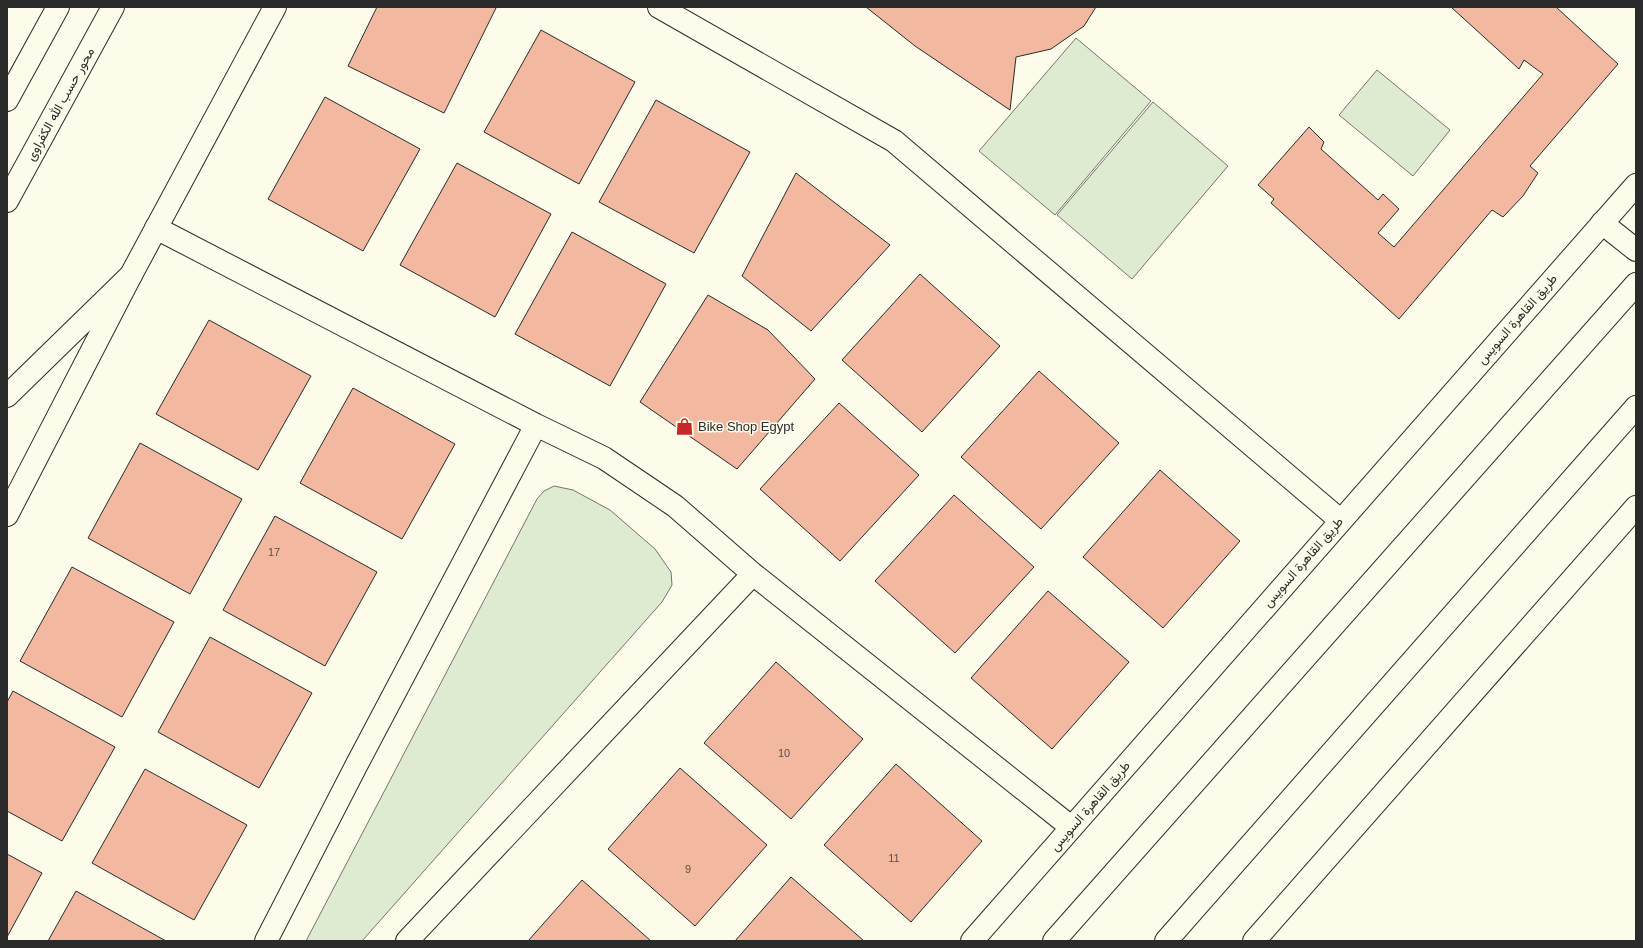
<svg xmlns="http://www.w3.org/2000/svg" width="1643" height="948" viewBox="0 0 1643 948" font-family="Helvetica,Vazirmatn,sans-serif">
	<rect width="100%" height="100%" fill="#fdfbea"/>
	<path fill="#deebd1" stroke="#74746e" d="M 1076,38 L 1151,101 L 1055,215 L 979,151 Z
		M 1377,70 L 1450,130 L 1413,176 L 1339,115 Z
		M 1153,102 L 1228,166 L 1132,279 L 1057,215 Z
		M 554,486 L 573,490 L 610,510 L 655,549 L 671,572 L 672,585 L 662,602 L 362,941 L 306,941 L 537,499 L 544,491 Z"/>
	<path fill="#f2b8a0" stroke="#2b2b2b" d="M 377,7 L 493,7 L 496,8 L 444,113 L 348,66 Z
		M 866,7 L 1096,7 L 1084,26 L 1051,49 L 1016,57 L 1010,110 L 915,46 Z
		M 1451,7 L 1556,7 L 1618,64 L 1530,166 L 1538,173 L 1523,196 L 1503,217 L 1492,210 L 1399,319 L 1271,203 L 1274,199 L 1258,185 L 1309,127 L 1324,142 L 1321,149 L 1378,200 L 1383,194 L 1399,209 L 1378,233 L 1394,247 L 1543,74 L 1524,60 L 1519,69 Z
		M 541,30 L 635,82 L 579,184 L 484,132 Z
		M 325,97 L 420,149 L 363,251 L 268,199 Z
		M 656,100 L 750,152 L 694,253 L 599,202 Z
		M 457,163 L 551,214 L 495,317 L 400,265 Z
		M 796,173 L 890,245 L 811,331 L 742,276 Z
		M 572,232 L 666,284 L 610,386 L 515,334 Z
		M 920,274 L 1000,346 L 922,432 L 842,360 Z
		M 708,295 L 768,330 L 815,379 L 737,469 L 640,402 Z
		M 209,320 L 311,376 L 258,470 L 156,414 Z
		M 1039,371 L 1119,443 L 1041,529 L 961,457 Z
		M 353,388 L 455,444 L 402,539 L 300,483 Z
		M 839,403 L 919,475 L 840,561 L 760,489 Z
		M 140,443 L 242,499 L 190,594 L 88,538 Z
		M 1160,470 L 1240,541 L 1163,628 L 1083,557 Z
		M 954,495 L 1034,567 L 955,653 L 875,581 Z
		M 275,516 L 377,572 L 325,666 L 223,610 Z
		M 72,567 L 174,622 L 122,717 L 20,661 Z
		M 1048,591 L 1129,662 L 1052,749 L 971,678 Z
		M 210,637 L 312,693 L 259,788 L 158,732 Z
		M 776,662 L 863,739 L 791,819 L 704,743 Z
		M 13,691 L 115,747 L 62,841 L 7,811 L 7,702 Z
		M 896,764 L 982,841 L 911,922 L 824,845 Z
		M 680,768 L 767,845 L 695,926 L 608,849 Z
		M 145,769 L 247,825 L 194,920 L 92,863 Z
		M 7,854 L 42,873 L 7,937 Z
		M 791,877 L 864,941 L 735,941 Z
		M 582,880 L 651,941 L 528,941 Z
		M 76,891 L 166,941 L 48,941 Z"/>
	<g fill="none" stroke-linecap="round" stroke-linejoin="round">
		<defs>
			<path id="street" d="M 659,7 L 894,141 L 1340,520
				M 156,228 L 536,425 L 604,458 L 675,506 L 753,574 L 1071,827
				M 266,941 L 356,766 L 536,425
				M 407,941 L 753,574
				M 972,941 L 1636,185
				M 1254,941 L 1636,507"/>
			<path id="secondary" d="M 1602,223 L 1636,250
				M 7,515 L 131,275 L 275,7
				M 1054,941 L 1636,284
				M 1166,941 L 1636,407"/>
			<path id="primary" d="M 7,100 L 58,7
				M 7,201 L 113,7
				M 7,396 L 131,275"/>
		</defs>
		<use href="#street" stroke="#2b2b2b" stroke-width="24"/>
		<use href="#secondary" stroke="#2b2b2b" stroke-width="24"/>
		<use href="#primary" stroke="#2b2b2b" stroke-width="24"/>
		<use href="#street" stroke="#fdfbea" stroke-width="22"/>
		<use href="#secondary" stroke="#fdfbea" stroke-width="22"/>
		<use href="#primary" stroke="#fdfbea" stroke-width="22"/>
	</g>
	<defs>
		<symbol id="shop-bare" viewBox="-9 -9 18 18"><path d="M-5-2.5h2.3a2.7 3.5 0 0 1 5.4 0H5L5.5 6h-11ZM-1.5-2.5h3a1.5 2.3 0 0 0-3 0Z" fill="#c62828" stroke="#fdfbea" stroke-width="2.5" paint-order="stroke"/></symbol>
	</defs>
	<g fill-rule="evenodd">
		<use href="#shop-bare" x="672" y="414" width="25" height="25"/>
	</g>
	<g text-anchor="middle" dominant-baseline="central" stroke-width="3" stroke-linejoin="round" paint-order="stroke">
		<g font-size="11" fill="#5d4e48">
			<text x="274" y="552">17</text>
			<text x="784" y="753">10</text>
			<text x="894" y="858">11</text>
			<text x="688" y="869">9</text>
		</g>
		<g font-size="13" fill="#2b2b2b" stroke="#fdfbea">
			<text transform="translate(60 104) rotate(-61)">محور حسب الله الكفراوى</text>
			<text transform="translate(1517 319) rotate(-49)">طريق القاهرة السويس</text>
			<text transform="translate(1303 562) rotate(-49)">طريق القاهرة السويس</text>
			<text transform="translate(1090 806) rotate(-49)">طريق القاهرة السويس</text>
		</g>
		<g font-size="13" fill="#2b2b2b" stroke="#fdfbea" text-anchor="start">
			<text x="698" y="426">Bike Shop Egypt</text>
		</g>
	</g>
	<rect width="1643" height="948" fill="none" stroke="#2b2b2b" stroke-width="16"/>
</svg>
